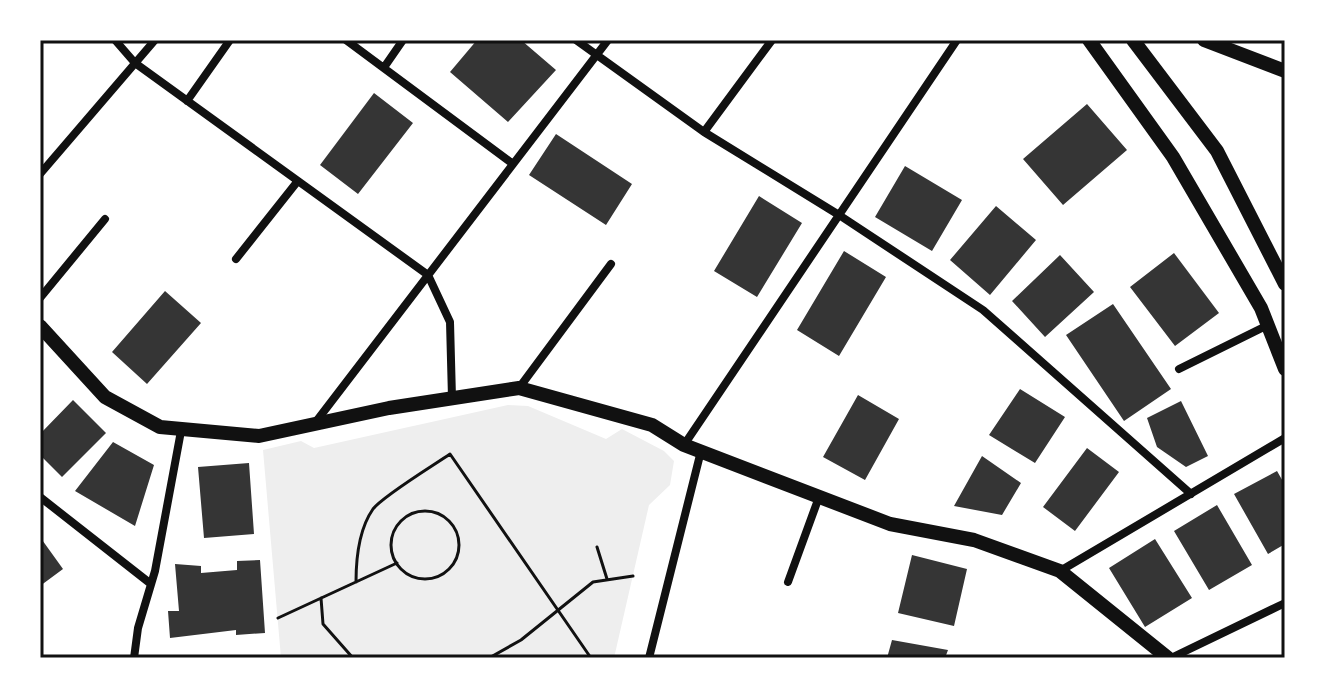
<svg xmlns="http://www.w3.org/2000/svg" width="1325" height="698" viewBox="0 0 1325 698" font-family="'Nunito Sans',sans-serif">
	<rect width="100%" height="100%" fill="#fff"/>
	<path fill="#eee" d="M 508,405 L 528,406 L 606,439 L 622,429 L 664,451 L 674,461 L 670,485 L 649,505 L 614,658 L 281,658 L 263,450 L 301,441 L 314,448 Z"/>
	<path fill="#353535" d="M 477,40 L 521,40 L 556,70 L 508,122 L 450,72 Z
		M 374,93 L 413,123 L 358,194 L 320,165 Z
		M 1087,104 L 1127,150 L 1063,205 L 1023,159 Z
		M 556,134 L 632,184 L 606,225 L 529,175 Z
		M 905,166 L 962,200 L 932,251 L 875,217 Z
		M 759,196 L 802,223 L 757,297 L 714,271 Z
		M 996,206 L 1036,240 L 990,295 L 950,260 Z
		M 844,251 L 886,277 L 839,356 L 797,330 Z
		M 1174,253 L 1219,313 L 1175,346 L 1130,287 Z
		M 1060,255 L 1094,292 L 1045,337 L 1012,301 Z
		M 165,291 L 201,323 L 147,384 L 112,352 Z
		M 1113,304 L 1171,389 L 1124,421 L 1066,335 Z
		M 1020,389 L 1065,417 L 1035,463 L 989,435 Z
		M 858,395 L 899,419 L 865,480 L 823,457 Z
		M 73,400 L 106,433 L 62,477 L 40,455 L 40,434 Z
		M 1181,401 L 1208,456 L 1186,467 L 1157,447 L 1147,418 Z
		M 113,442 L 154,465 L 135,526 L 75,491 Z
		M 1087,448 L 1119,472 L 1075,531 L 1043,507 Z
		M 982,456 L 1021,483 L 1002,515 L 954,506 Z
		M 249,463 L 254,534 L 204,538 L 198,467 Z
		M 1277,471 L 1285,485 L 1285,544 L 1268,554 L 1234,494 Z
		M 1217,505 L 1252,565 L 1209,590 L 1174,531 Z
		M 40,537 L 63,569 L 40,586 Z
		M 1155,539 L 1192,598 L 1145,627 L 1109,568 Z
		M 912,555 L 967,569 L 954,626 L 898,613 Z
		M 260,560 L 265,633 L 236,635 L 236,630 L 170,638 L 168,611 L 179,611 L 175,564 L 201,566 L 201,573 L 237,570 L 237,561 Z
		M 892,640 L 948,650 L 945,658 L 887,658 Z"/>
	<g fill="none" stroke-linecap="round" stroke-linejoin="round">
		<path stroke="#111" stroke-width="3" d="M391 545a34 34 0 1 1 68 0a34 34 0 1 1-68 0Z
			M 597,547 L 607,579
			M 356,582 C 356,559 359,529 373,509 C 383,496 434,465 450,454 L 591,658
			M 321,598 L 323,624 L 353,658
			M 278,618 L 397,563
			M 489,658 L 521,640 L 593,582 L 633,576"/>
		<path stroke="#111" stroke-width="8" d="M 115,40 L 135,63 L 428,275 L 450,322 L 452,398
			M 346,40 L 513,164
			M 576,40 L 704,132 L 839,215 L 983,310 L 1191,494
			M 385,66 L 403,40
			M 187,101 L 230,40
			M 704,132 L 772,40
			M 40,174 L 155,40
			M 236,259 L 297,182
			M 40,298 L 105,219
			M 1179,369 L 1268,325
			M 519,388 L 611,264
			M 315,423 L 608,40
			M 684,445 L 957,40
			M 40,497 L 151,584
			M 1060,571 L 1285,438
			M 788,582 L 819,497
			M 134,658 L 138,628 L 155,571 L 181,431
			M 649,658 L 701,451
			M 1171,658 L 1285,603"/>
		<path stroke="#111" stroke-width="14" d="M 1204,40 L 1285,71
			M 40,326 L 105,397 L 160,427 L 259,436 L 389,408 L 519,388 L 652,425 L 684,445 L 890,524 L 974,540 L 1060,571 L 1168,658"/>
		<path stroke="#111" stroke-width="14" d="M 1089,40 L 1173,157 L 1261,308 L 1285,369
			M 1133,40 L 1217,151 L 1285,284"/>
	</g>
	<rect width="1325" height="698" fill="none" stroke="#ffffff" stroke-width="84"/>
	<rect x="42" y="42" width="1241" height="614" fill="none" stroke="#111" stroke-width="3"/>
</svg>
